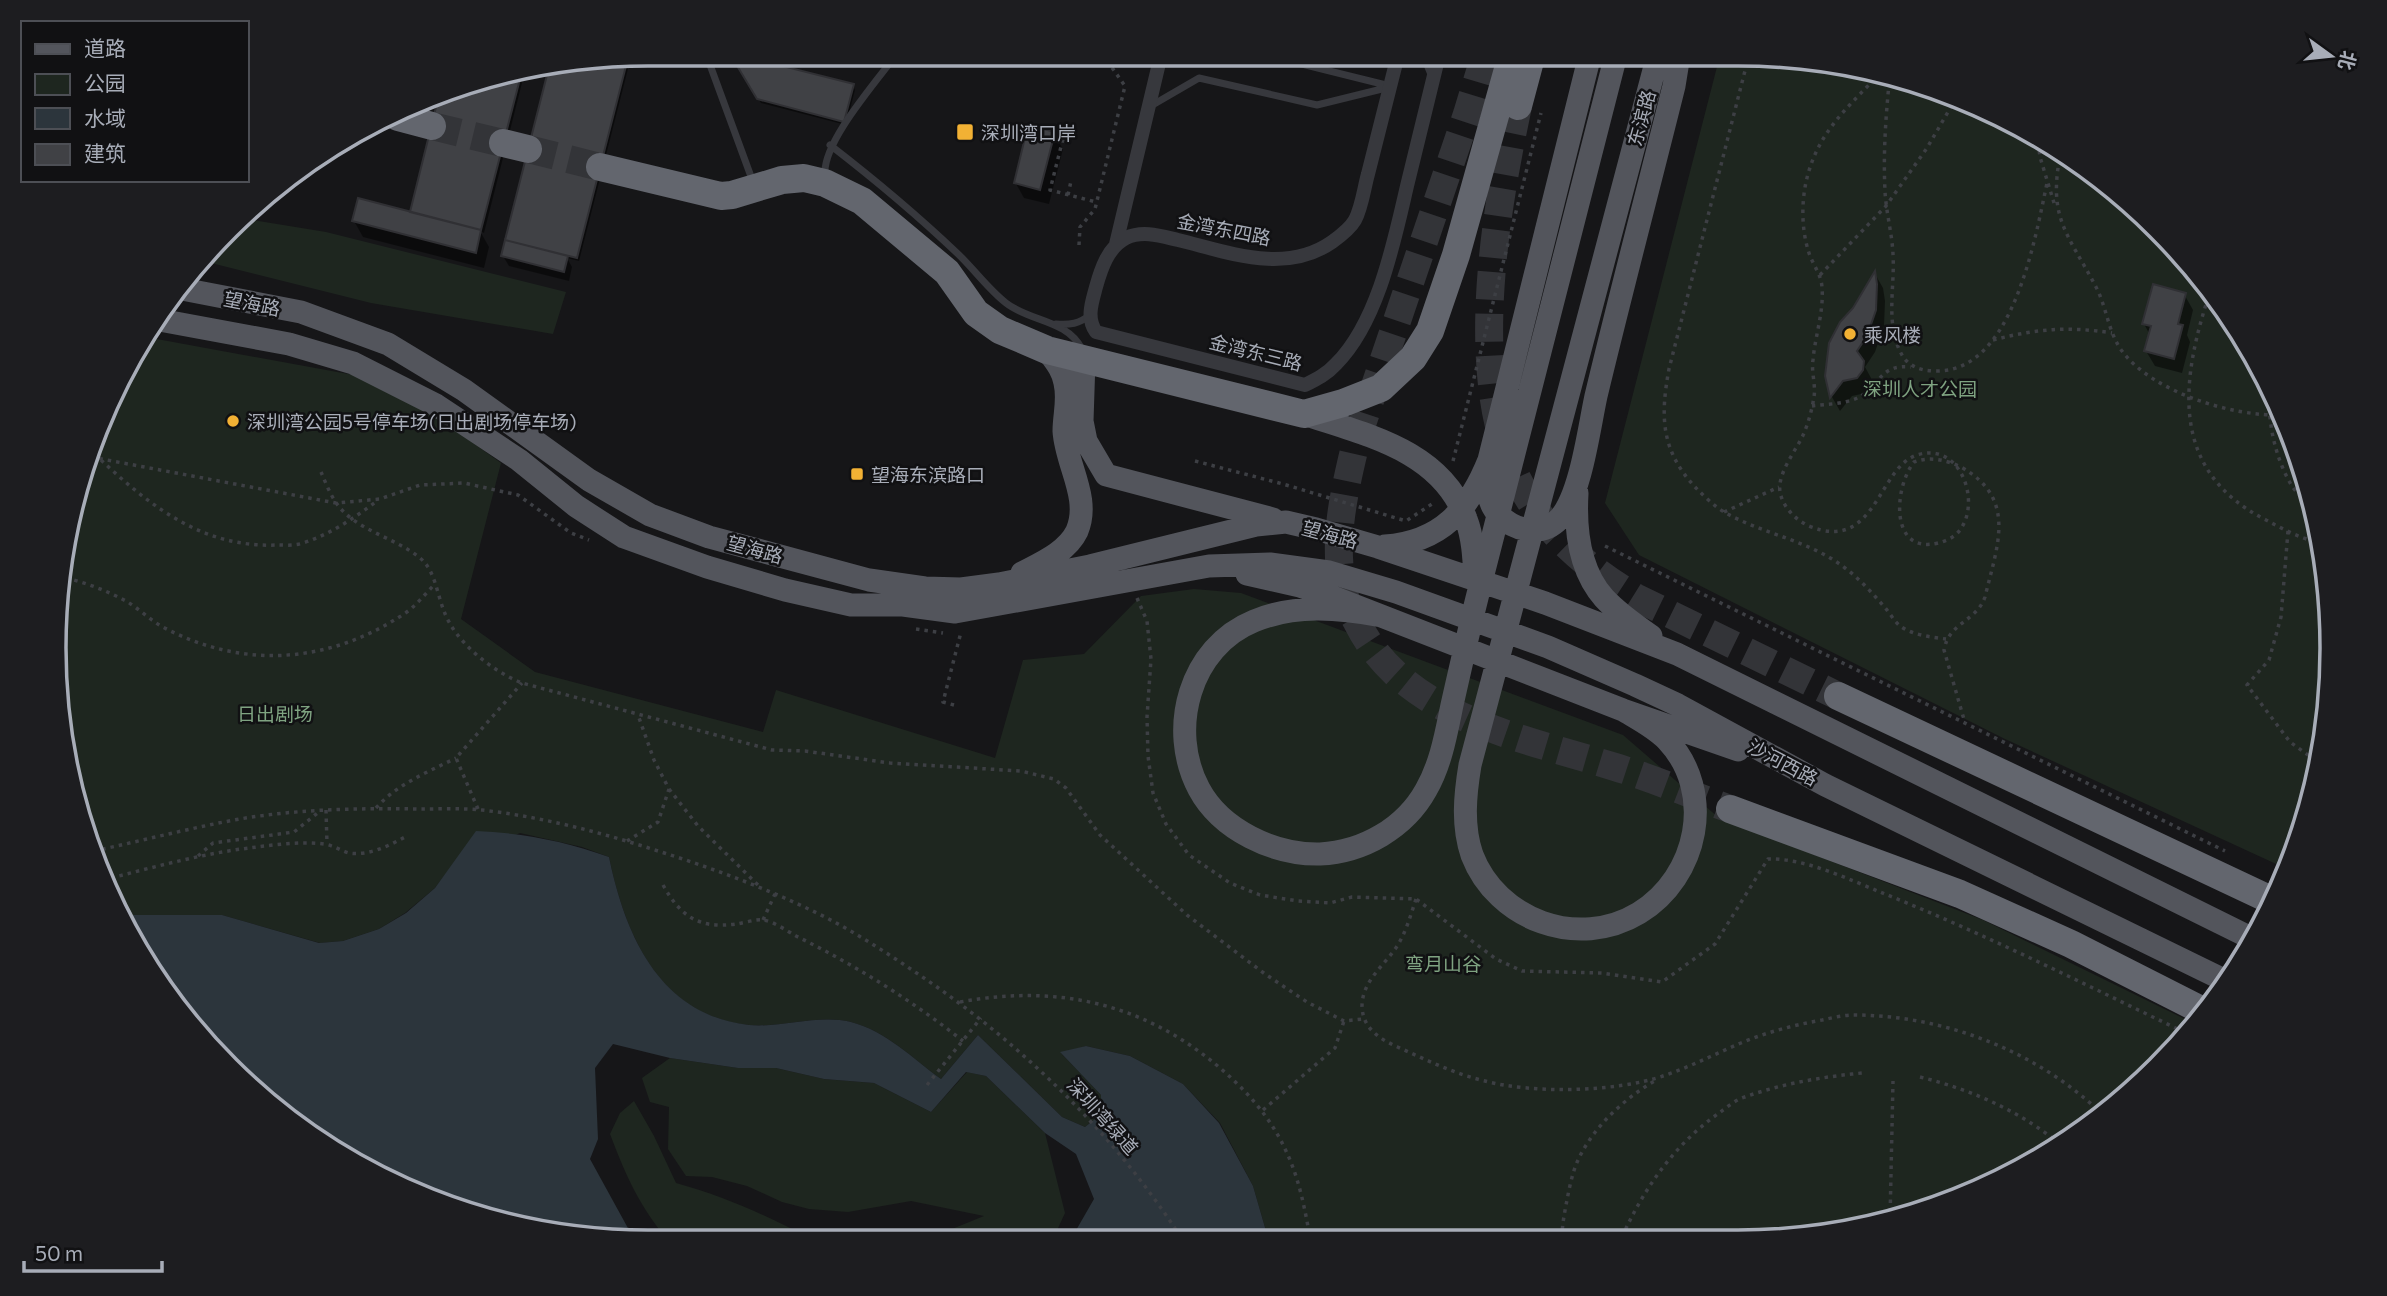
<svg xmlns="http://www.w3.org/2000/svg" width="2387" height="1296" viewBox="0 0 2387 1296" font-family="Commissioner,'Noto Sans SC',sans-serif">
	<rect width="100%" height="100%" fill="#161618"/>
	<path fill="#1e261f" d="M 1720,55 L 1777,56 L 1893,75 L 2036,134 L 2130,201 L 2210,286 L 2271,385 L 2312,494 L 2331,609 L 2328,725 L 2301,838 L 2287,869 L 2005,739 L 1639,555 L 1605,503 Z
		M 247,219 L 326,232 L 566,292 L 553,334 L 371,303 L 207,262 Z
		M 146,337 L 359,376 L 404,393 L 501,463 L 461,619 L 535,672 L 763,732 L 776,690 L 995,758 L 1023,660 L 1084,654 L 1141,596 L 1194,589 L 1241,593 L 1623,735 L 1719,818 L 1983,920 L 2193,1023 L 2159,1068 L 2069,1142 L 1930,1210 L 1816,1237 L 1268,1238 L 1253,1186 L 1220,1123 L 1183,1084 L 1130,1056 L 1086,1046 L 1061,1053 L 1101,1095 L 1101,1114 L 1085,1127 L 1062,1117 L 978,1035 L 941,1079 C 912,1058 886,1031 851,1022 C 818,1014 782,1028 749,1025 C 659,1016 625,934 609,857 L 582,847 L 520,833 L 454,863 L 435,888 L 405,913 L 379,929 L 343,941 L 320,943 L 222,915 L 124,915 L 100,876 L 56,687 L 74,495 Z
		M 670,1058 L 738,1068 L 776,1068 L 824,1079 L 874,1083 L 931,1112 L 967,1072 L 986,1076 L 1045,1133 L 1065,1213 L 1053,1239 L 925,1240 L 984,1216 L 911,1201 L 848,1212 L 809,1209 L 782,1202 L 747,1186 L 712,1177 L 686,1176 L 668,1149 L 669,1107 L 650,1102 L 642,1078 Z
		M 634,1101 L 654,1136 L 676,1183 C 727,1197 767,1216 814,1240 L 668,1240 C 639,1206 626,1176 610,1134 L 620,1113 Z"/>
	<path fill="#2c353c" d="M 476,831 C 523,833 565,841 609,857 C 625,934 659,1015 749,1025 C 782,1028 818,1014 851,1022 C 886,1031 912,1058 941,1079 L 978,1035 L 1062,1117 L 1085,1127 L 1101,1114 L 1101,1095 L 1060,1052 L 1086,1046 L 1130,1056 L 1183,1084 L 1219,1123 L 1253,1186 L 1268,1238 L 1205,1239 L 1202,1235 L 1196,1239 L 1071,1239 L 1094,1199 L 1076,1154 L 1045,1133 L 986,1076 L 966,1072 L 931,1112 L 874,1083 L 824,1079 L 776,1068 L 738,1068 L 670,1058 L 613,1044 L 595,1068 L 598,1139 L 590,1159 L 629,1230 L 645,1240 L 610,1240 L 494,1221 L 351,1162 L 202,1040 L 124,915 L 222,915 L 319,943 L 343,941 L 379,929 L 406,913 L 435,888 Z"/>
	<path fill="#0007" d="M 732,54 L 853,86 L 855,90 L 846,125 L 761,103 Z
		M 631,57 L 579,261 L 567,258 L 572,267 L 569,281 L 509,266 L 503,256 L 550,70 Z
		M 524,75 L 484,233 L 480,231 L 489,247 L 484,268 L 363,237 L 354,221 L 411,214 L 441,94 L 457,86 Z
		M 1054,134 L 1063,149 L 1049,204 L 1024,198 L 1015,182 Z
		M 1875,274 L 1883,288 L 1885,301 L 1884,326 L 1875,352 L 1865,367 L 1871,378 L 1870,386 L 1866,393 L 1852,396 L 1840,411 L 1832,397 L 1826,376 L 1855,310 Z
		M 2184,294 L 2193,310 L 2187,335 L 2190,342 L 2182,373 L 2155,366 L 2146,351 L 2150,335 L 2144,324 Z"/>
	<path fill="#404145" stroke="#303034" stroke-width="2" d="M 730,54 L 775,54 L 782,66 L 854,84 L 844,122 L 757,99 Z
		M 628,58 L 577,258 L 505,240 L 548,71 Z
		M 521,75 L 481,230 L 410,212 L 439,95 L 457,86 Z
		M 1028,125 L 1055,132 L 1040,190 L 1014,183 Z
		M 358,198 L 481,230 L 476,253 L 352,221 Z
		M 505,240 L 568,256 L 564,272 L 501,256 Z
		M 1875,271 L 1877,284 L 1876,310 L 1867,336 L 1857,351 L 1864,361 L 1863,370 L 1857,378 L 1843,381 L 1830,398 L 1825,376 L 1829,343 L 1840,322 L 1853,308 Z
		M 2153,284 L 2186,293 L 2178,324 L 2183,325 L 2174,359 L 2144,351 L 2151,326 L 2142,324 Z"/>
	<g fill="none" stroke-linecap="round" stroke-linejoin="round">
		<path stroke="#333438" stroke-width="28" stroke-dasharray="28 14" stroke-linecap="butt" d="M 1485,55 L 1467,114 L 1356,442 C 1344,493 1330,548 1346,600 C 1348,608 1354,616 1358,624 C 1405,718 1524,738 1615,767 C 1654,779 1692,795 1730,809
			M 1518,106 C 1494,219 1462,399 1530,501 C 1557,543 1593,571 1635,597 L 1838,696
			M 432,126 L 503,143
			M 528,149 L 600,167"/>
		<path stroke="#3d3f44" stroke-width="3.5" stroke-dasharray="3.5 5" stroke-linecap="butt" d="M 1749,55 L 1669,369 C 1660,417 1661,451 1696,488 C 1704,496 1714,506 1724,512 C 1762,534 1809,540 1845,568 C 1861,580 1874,595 1887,610 C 1891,615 1895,622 1900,626 C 1913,635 1930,637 1946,639
			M 1554,64 L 1556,55
			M 1880,73 C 1850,106 1821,128 1808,174 C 1801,199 1801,229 1809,253 C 1813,265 1821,274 1822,287 C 1824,312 1815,336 1813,360 C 1811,372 1816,385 1814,397 C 1812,409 1809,421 1804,433 C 1797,450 1774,476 1781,496 C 1785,509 1796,520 1809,526 C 1876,554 1878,467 1917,455 C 1959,441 1982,500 1960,530 C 1955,537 1946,541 1938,543 C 1889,555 1894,487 1914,462 C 1930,456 1946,460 1961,467 C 2018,499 1997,546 1985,597 C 1976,622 1949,622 1944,650 L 1965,723
			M 1890,74 C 1886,113 1883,152 1885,191 C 1886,212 1892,233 1893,254 C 1895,284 1886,321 1899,349 C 1906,366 1919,371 1937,371 C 2013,371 2035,239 2047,183
			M 1065,131 L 1050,190 L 1096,202
			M 2037,134 L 2040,157 L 2054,203
			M 2061,151 C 2047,218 2067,232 2096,287 C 2107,308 2108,332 2122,351 C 2152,392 2233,417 2283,415
			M 1068,195 L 1071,181
			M 1079,245 L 1080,227 L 1095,209 L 1125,86 L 1103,55
			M 1820,275 L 1886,206 L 1927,148 L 1955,100
			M 2211,289 C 2181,378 2167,470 2266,520 C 2283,529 2301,539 2321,543
			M 1993,340 C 2036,329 2068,326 2112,333
			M 2270,382 C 2266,415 2274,457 2292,486 C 2298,495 2308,503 2315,511
			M 1812,406 C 1827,404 1848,404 1861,396 C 1881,383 1881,364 1911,367
			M 91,457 L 336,503 L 380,499 L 420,485 L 464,483 L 518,495 L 571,533 L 589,540
			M 101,460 C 151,507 204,548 276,545 C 284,545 294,546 303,543 C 331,534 354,518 377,501
			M 1195,461 L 1283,484 L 1406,521 L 1435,502
			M 1453,461 L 1541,113
			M 321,472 C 325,481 329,492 335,501 C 353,530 395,537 420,558 C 435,570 437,594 444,611 C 455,642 492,671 522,683 L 772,750 L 805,751 L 890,763 L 1021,771 L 1054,779 L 1066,788 L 1100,835 L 1187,915 L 1265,974 L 1307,1002 L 1344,1021 L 1363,1019
			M 1724,512 L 1779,487
			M 2288,531 L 2281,617 L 2269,660 L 2247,685 L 2290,742 L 2319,763
			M 1605,546 L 2225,851
			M 66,578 C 87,583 107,591 126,601 C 138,608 149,619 161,626 C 242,670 328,664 404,614 C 416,606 425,594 435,584
			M 1137,598 L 1147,621 L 1151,659 L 1147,717 L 1148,756 L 1153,793 L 1166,824 L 1189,855 L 1230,883 L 1260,895 L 1298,901 L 1330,903 L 1352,897 L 1416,899 L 1496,959 L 1522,971 L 1602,973 L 1662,982 L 1715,944 L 1768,859 C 1806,858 1850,880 1885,894 C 1987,935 2086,985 2186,1033
			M 916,629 L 943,633
			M 954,705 L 943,702 L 961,632
			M 669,789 L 698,826 L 758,885
			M 376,808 C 397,784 428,772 456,758
			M 478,809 L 456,758 L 522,683
			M 326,810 L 327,844
			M 627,841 L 658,822 L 669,789 L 654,760 L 638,715
			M 94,851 C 140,841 187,829 234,820 C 295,809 358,808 420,809 C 440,809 462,808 482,810 C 542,817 600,832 658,851 C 715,869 771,890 825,917 C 858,934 890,955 921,976 C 1024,1046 1114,1134 1182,1239
			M 198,856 L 213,843 L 294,832 L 320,811
			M 103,880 C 151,868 200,854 249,848 C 273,845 300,841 324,844 C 333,845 341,851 349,853 C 369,856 388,846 405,837
			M 663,885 C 681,917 699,929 736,924 C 744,923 755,919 763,920 C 773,921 787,931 796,936 C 855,965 911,1000 963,1041
			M 1416,899 C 1411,914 1407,929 1399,943 C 1386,965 1363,979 1362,1005 C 1362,1034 1389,1043 1411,1053 C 1435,1064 1459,1075 1485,1081 C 1533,1094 1616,1092 1663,1076 C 1690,1067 1715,1054 1741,1043 C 1767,1032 1794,1025 1822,1020 C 1832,1018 1843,1015 1853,1015 C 1944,1015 2037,1051 2102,1114
			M 763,920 L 775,894
			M 960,1002 C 1057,984 1144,1003 1220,1068 C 1247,1091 1271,1118 1286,1151 C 1299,1178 1305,1209 1310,1238
			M 1920,1077 C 1972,1090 2020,1111 2061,1145
			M 927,1085 L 981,1018
			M 1263,1110 L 1335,1048 L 1344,1021
			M 1890,1220 L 1893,1081
			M 1622,1237 C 1644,1188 1675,1144 1719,1113 C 1726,1108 1734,1101 1742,1098 C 1780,1084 1821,1077 1862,1073
			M 1785,1237 C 1819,1222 1852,1218 1889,1220
			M 1562,1238 C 1562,1226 1564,1216 1566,1205 C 1569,1190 1572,1172 1579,1158 C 1595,1125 1626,1097 1658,1079"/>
		<path stroke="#37383d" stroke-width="7" d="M 691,54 L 708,59
			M 706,54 L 753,182
			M 1265,55 L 1390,86
			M 1423,55 L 1432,77
			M 1149,107 L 1199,78 L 1317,105 L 1390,87
			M 830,145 C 874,179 917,215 957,253 C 974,269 988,289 1006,303 C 1030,322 1066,319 1082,349
			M 825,175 C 822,143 876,82 896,55
			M 1056,324 C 1070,325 1079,324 1090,315"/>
		<path stroke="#37383d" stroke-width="14" d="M 1398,55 C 1388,95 1378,134 1368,174 C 1364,188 1362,207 1355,220 C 1351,227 1339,237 1332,242 C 1285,275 1228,252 1178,240 C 1161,236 1143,230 1126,238 C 1108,247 1101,269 1096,287 C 1092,302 1086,318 1096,332 L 1305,385 C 1317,379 1327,374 1336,364 C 1378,322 1394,242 1407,186 C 1418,142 1428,99 1439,55
			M 1116,244 L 1161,55"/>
		<path stroke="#53555c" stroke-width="23" d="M 182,289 L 301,312 L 388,344 L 464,390 L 589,480 L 650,515 L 709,537 L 869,580 L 925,588 L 961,589 L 999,584 L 1090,566 L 1256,525 L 1286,522 L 1316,529 L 1378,547 L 1545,603 L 1677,654 L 2255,940
			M 154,319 L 289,344 L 353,363 L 436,405 L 519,460 L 576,506 L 624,537 L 707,567 L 785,590 L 851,605 L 903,605 L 955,612 L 1209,566 L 1270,564 L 1329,572 L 1396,592 L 1548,647 L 1635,685 L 1678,705 L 1825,785 L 2226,981
			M 1084,360 L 1082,421 L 1086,441 L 1106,475 L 1273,519
			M 1304,414 C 1366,435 1441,450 1466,519 C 1473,537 1474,558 1475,578
			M 1489,460 C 1488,479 1484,500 1499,515 C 1516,532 1543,537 1560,518 C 1581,494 1589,428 1596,396 C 1621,292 1648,190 1674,86 L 1679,55
			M 1577,493 C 1575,528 1579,570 1604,598 C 1617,612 1635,625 1651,636
			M 1385,546 C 1441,542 1469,510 1489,460 L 1590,55
			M 1022,573 C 1041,563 1067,552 1077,531 C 1091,498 1066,465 1064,431 C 1064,415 1069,400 1065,383 C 1063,370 1055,361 1047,350
			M 1247,574 L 1300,586 L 1330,596 L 1623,710 L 1738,750
			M 1382,616 C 1339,608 1295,604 1254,621 C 1190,647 1167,729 1199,789 C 1221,830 1274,855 1320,854 C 1363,852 1405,828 1426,790 C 1441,764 1446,734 1452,705 C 1461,665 1470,625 1480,586 C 1525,409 1571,232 1616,55
			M 1623,710 C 1638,719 1654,727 1667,740 C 1716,792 1698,877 1639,913 C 1578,950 1497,920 1472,855 C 1462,826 1465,795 1470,765 L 1658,55"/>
		<path stroke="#63666e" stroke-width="28" d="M 1518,106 L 1530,61
			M 398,117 L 432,126
			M 503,143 L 528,149
			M 600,167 L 721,196 L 732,195 L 782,180 L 804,178 L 825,183 L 862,201 L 947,272 L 976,313 L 1000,330 L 1047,350 L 1304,414 L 1343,403 L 1381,388 L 1413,358 L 1430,331 L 1456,255 L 1512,55
			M 1838,696 L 2273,901
			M 1730,809 L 1960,894 L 2071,944 L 2203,1011"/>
	</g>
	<g fill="#f2b134" stroke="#111113" stroke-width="2.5">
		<rect x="956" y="123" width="18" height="18" rx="3.5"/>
		<circle cx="1850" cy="334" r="7"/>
		<circle cx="233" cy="421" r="7"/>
		<rect x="850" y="467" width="14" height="14" rx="3.5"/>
	</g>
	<g text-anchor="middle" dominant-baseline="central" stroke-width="5" stroke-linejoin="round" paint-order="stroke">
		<g font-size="19" fill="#a8adb8" stroke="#111113">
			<text transform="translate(1641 118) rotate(-75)">东滨路</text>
			<text transform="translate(1224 229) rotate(11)">金湾东四路</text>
			<text transform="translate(252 303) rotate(11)">望海路</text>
			<text transform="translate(1256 352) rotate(14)">金湾东三路</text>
			<text transform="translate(1330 534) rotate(15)">望海路</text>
			<text transform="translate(755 549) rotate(15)">望海路</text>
			<text transform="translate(1783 762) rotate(28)">沙河西路</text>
			<text transform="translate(1103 1116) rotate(48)">深圳湾绿道</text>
		</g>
		<g font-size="19" fill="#a8adb8" stroke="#111113" text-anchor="start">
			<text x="981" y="132">深圳湾口岸</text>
			<text x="1864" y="334">乘风楼</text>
			<text x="247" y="421">深圳湾公园5号停车场(日出剧场停车场)</text>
			<text x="871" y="474">望海东滨路口</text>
		</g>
		<g font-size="19" fill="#7fa381" stroke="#111113">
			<text x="1920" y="388">深圳人才公园</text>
			<text x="275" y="713">日出剧场</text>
			<text x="1443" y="963">弯月山谷</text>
		</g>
	</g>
	<path d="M0 0H2387V1296H0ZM648 66H1738A582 582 0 0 1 2320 648V648A582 582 0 0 1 1738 1230H648A582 582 0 0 1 66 648V648A582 582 0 0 1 648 66Z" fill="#1d1d20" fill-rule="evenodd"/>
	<path fill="none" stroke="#a8adb8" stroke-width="3.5" d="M648 66H1738A582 582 0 0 1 2320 648V648A582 582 0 0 1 1738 1230H648A582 582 0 0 1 66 648V648A582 582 0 0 1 648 66Z"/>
	<rect x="21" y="21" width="228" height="161" fill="#111113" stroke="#4d4f55" stroke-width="2"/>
	<rect x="35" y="44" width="35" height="10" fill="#53555c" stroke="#4d4f55" stroke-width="2"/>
	<text x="84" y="56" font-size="21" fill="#a8adb8">道路</text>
	<rect x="35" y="74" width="35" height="21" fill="#1e261f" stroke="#4d4f55" stroke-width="2"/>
	<text x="84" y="91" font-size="21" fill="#a8adb8">公园</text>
	<rect x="35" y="108" width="35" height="21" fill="#2c353c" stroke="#4d4f55" stroke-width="2"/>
	<text x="84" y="126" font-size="21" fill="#a8adb8">水域</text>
	<rect x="35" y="144" width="35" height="21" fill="#404145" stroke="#4d4f55" stroke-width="2"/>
	<text x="84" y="161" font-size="21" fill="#a8adb8">建筑</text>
	<g transform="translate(2331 56) rotate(105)" stroke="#111113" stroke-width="5" paint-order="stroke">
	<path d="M0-5L12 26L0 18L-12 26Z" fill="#a8adb8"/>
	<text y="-10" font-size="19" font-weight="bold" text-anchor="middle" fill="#a8adb8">北</text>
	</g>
	<path d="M24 1261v10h138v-10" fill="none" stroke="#a8adb8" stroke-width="3.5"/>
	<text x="35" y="1261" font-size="21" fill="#a8adb8" stroke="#111113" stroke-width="5" paint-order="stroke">50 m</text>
</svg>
